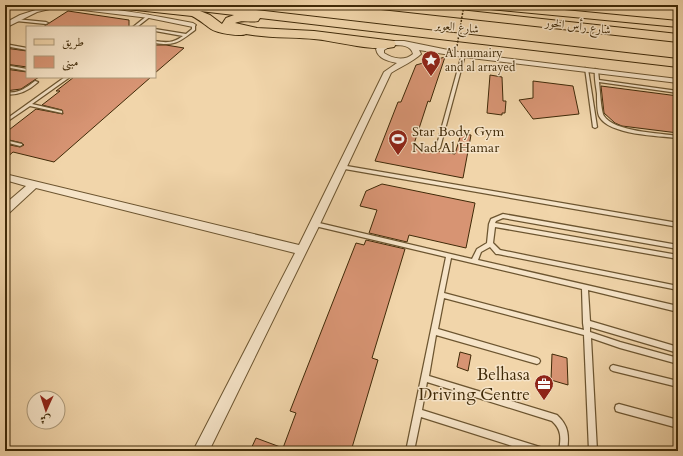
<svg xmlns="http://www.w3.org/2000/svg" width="683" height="456" viewBox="0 0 683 456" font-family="Cardo,Amiri,serif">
	<rect width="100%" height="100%" fill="#f1d5aa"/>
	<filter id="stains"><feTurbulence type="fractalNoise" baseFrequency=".005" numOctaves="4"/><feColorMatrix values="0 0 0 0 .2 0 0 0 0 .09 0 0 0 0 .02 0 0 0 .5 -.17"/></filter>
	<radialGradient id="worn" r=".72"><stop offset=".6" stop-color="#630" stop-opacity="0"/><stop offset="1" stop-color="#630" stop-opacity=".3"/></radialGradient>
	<path fill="#d79473" stroke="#402a08" d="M 68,11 L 129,20 L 129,27 L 43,27 Z
		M 155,45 L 166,45 L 184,48 L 155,73 Z
		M 5,48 L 27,51 L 27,67 L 5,64 Z
		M 445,57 L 430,102 L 428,101 L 413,147 L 455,154 L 461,134 L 471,135 L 463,178 L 375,161 L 398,102 L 401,102 L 416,65 Z
		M 5,69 L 27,72 L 27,77 L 39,77 L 21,89 L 5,91 Z
		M 490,75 L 502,77 L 503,101 L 506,101 L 505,113 L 502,113 L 502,115 L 487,113 Z
		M 74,77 L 151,77 L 54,162 L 13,152 L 5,159 L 5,144 L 20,147 L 24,145 L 22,143 L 5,139 L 5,133 L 36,109 L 63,114 L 62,110 L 42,105 L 60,91 L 56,91 Z
		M 533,81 L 573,86 L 579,114 L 533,119 L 519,100 L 533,98 Z
		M 601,86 L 678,96 L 678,133 L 622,126 L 615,123 L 604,113 Z
		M 382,184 L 475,203 L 466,248 L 409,235 L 407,242 L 369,233 L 377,210 L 360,206 L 366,191 Z
		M 366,240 L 405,249 L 372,358 L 378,360 L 351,451 L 250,451 L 256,438 L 283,448 L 296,413 L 290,411 L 356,243 L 364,245 Z
		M 460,352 L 471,355 L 468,371 L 457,367 Z
		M 552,354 L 567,358 L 568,385 L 551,380 Z"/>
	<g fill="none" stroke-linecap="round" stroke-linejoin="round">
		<defs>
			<path id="service" d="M 148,15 L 151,16 L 137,27 L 133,27 Z
				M 15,19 L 46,22 L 48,23 L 46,24 L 16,21 L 15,21 Z
				M 192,24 L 195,25 L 195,30 C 179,42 176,46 155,43 L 155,41 C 167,43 173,43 183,36 L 155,31 L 155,29 L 186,34 L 192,29 Z
				M 5,44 L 27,48 L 27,50 L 5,46 Z
				M 462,54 L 465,55 L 440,148 L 438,149 L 436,149 L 436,148 Z
				M 5,65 L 27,69 L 27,71 L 5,67 Z
				M 585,68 L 588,69 L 597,127 L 595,128 L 593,127 Z
				M 595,69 L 598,70 L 599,80 L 678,91 L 678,93 L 599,82 C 600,90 601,111 604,116 C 614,132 660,133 678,136 L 678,138 C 659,136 608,135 599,116 C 597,111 597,100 597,94 C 596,86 594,77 595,69 Z
				M 65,77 L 70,77 L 32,104 L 62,111 L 62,113 L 30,106 L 5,123 L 5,120 Z
				M 35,81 L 38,82 C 28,91 18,96 5,94 L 5,92 C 19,94 24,89 35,81 Z
				M 5,140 L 22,144 L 22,145 L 20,146 L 5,142 Z
				M 341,165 L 678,223 L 678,227 L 339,168 L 339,167 Z
				M 503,214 L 678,245 L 678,249 L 503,218 L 496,221 L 495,223 L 678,255 L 678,259 L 495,227 L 493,243 L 500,250 L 678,286 L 678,290 L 498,254 L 496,254 L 490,247 L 481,252 L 478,260 L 678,306 L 678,312 L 588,290 L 590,321 L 678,347 L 678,353 L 590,327 L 590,332 L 620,342 L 678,358 L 678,364 L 620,348 L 591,338 L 597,451 L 589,451 L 584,335 L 444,298 L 438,329 L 537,358 L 539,359 L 540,361 L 539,363 L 537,364 L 436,335 L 429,376 L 557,415 C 569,426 569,436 567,451 L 559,451 C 561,438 562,430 552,421 L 427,382 L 422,410 L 540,447 L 543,448 L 544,451 L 528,451 L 421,417 L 414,451 L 406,451 L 446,257 L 315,226 L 312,224 L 315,222 L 472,259 L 477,249 L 487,243 L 489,224 L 491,219 ZM 451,258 L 582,289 L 583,322 L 583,323 L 584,330 L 444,293 Z
				M 613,365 L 678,381 L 678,387 L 613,371 L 611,370 L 610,368 L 611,366 Z
				M 619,404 L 678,420 L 678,428 L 619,412 L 616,411 L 615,408 L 616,405 Z"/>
			<path id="minor" d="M 51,5 C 99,5 147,14 193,23 L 196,25 L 193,27 L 149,18 L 58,7 L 37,12 L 5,28 L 5,23 L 20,15 Z
				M 393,41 L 404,41 L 463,53 L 678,79 L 678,83 L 463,57 L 419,50 L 421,54 C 414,61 400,67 391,73 L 320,224 L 209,451 L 193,451 L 295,253 L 36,188 L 9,213 L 5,214 L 5,204 L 26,186 L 5,180 L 5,174 L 299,245 L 384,72 L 397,63 C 388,61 378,59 376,49 L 382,43 ZM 393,45 C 401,45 411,45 413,54 C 405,61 393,59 384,53 L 384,50 Z"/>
			<path id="primary" d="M 475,5 L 513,5 L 678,21 L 678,27 L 480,8 Z"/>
			<path id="motorway" d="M 121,5 L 158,5 L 180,8 L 178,5 L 214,5 L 678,59 L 678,67 L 260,18 L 258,21 C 251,23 242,19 235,23 L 257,28 L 314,31 L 394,41 L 396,44 L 394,47 C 372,52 337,41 314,39 C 291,37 269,38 246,34 C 240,37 217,33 211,29 C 205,25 200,20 192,16 L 127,9 L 123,8 ZM 200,11 L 234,15 L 226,18 L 222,24 L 210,15 Z
				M 375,5 L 414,5 L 678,34 L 678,42 L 381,9 L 377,8 Z"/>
		</defs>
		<use href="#service" stroke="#6c5530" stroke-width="2.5"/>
		<use href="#minor" stroke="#6c5530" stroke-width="2"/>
		<use href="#primary" stroke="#402a08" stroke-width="2"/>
		<use href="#motorway" stroke="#402a08" stroke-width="2"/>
		<use href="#service" fill="#f6e4c8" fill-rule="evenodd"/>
		<use href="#minor" fill="#f6e4c8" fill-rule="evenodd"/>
		<use href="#primary" fill="#f1d5aa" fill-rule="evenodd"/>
		<use href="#motorway" fill="#f1d5aa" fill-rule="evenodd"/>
		<path stroke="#402a08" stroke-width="1.5" stroke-dasharray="2 1.5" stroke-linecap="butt" d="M 457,46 L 464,5"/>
	</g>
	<defs>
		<symbol id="sight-pin" viewBox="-11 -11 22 30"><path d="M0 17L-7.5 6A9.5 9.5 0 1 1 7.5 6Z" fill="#8f2418" stroke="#f6e4c8"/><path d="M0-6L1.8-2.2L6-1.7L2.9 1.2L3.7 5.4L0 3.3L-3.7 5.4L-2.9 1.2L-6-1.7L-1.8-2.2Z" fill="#fff"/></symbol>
		<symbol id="stadium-pin" viewBox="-11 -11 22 30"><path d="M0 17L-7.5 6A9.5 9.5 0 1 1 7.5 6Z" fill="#8f2418" stroke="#f6e4c8"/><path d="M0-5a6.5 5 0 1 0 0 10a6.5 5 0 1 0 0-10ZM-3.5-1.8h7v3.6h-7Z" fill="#fff"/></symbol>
		<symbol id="office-pin" viewBox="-11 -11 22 30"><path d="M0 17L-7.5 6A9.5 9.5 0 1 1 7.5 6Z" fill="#8f2418" stroke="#f6e4c8"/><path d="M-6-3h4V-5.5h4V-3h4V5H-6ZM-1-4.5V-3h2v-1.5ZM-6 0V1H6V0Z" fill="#fff"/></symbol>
	</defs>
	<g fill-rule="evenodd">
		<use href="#sight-pin" x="420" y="49" width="22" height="30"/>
		<use href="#stadium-pin" x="387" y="128" width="22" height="30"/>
		<use href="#office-pin" x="533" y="373" width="22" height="30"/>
	</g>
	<g text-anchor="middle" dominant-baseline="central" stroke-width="3" stroke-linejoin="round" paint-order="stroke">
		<g font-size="12" fill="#402a08" stroke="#f6e4c8">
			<text transform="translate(578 26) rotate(7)">شارع رأس الخور</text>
			<text transform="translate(457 27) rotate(6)">شارع العوير</text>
		</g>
		<g font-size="12" fill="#402a08" stroke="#f6e4c8" text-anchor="start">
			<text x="445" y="53">Al numairy<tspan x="445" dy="14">and al arrayed</tspan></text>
		</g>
		<g font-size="14" fill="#402a08" stroke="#f6e4c8" text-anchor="start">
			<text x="412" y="131">Star Body Gym<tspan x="412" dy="16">Nad Al Hamar</tspan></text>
		</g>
		<g font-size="17" fill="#402a08" stroke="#f6e4c8" text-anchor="end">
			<text x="530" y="374">Belhasa<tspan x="530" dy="20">Driving Centre</tspan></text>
		</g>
	</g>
	<rect width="683" height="456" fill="none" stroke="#f1d5aa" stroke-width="20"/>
	<rect x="6" y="6" width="671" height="444" fill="none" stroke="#402a08" stroke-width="2"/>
	<rect x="10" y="10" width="663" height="436" fill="none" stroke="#402a08"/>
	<rect x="26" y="26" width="130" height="52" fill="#f6e4c8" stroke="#ad9a7b"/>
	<rect x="34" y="39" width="20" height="6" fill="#f1d5aa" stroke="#ad9a7b"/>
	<text x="62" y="46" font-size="12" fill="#402a08">طريق</text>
	<rect x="34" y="56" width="20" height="12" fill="#d79473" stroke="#ad9a7b"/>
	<text x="62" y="66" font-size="12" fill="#402a08">مبنى</text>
	<g transform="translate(46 410) rotate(183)"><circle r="19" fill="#f6e4c8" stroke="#ad9a7b"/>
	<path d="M0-3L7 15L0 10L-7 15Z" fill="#8f2418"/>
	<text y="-6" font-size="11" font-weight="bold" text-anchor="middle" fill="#402a08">ش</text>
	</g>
	<rect width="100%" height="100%" filter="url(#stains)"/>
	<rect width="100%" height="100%" fill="url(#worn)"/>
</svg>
